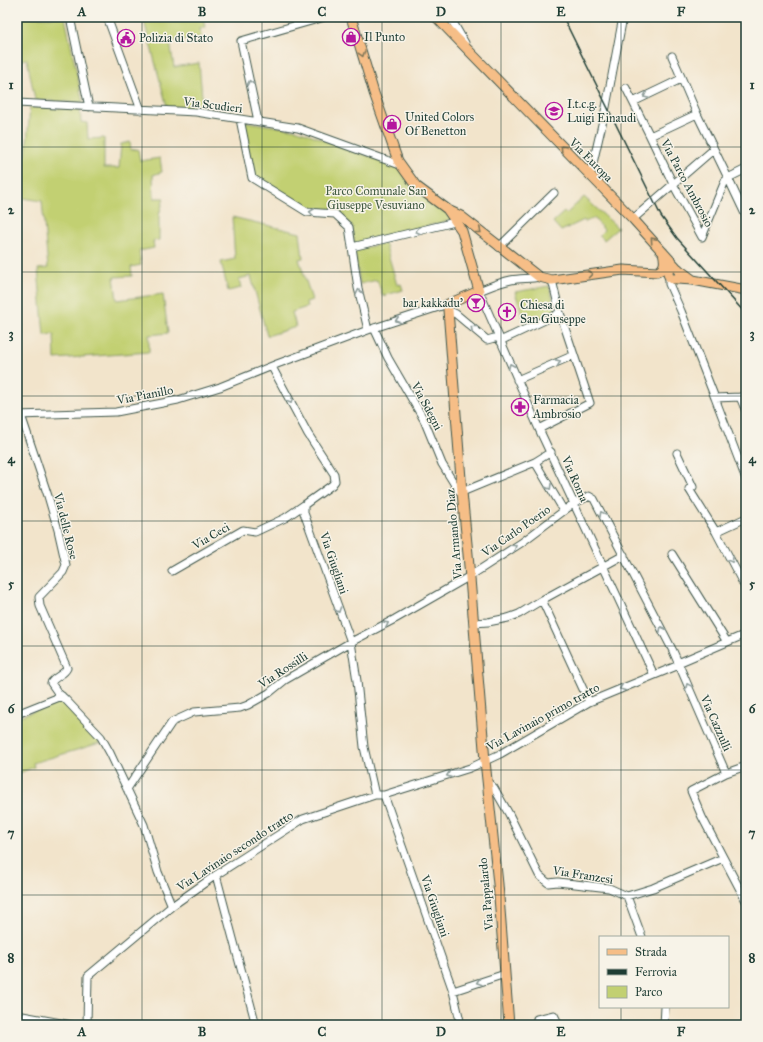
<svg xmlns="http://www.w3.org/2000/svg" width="763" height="1042" viewBox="0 0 763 1042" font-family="'IM FELL Great Primer',serif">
	<rect width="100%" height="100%" fill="#f7f3e8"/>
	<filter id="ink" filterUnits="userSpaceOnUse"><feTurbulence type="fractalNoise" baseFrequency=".025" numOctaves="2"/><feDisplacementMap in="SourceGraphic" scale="8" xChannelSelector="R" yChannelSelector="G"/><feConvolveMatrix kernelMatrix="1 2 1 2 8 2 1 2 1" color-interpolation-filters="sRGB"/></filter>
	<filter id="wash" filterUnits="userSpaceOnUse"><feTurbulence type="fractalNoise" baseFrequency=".012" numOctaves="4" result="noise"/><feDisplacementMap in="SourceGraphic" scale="16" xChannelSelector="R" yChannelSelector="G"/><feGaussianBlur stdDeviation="0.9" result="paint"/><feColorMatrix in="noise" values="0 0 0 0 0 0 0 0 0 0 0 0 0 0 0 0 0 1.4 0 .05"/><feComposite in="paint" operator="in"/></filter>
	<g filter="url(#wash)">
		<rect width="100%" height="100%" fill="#f2e4cb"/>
		<path fill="#c2d072" stroke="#708653" d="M 19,17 L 65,17 L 83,103 L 35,100 L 27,59 L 17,61 L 17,38 L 22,37 Z
			M 143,17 L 203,17 L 205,28 L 200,28 L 201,37 L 170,42 L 174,67 L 199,63 L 203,108 L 167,107 Z
			M 30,107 L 80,109 L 81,122 L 87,123 L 88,139 L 104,138 L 104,168 L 119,168 L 121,144 L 130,142 L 131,150 L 138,149 L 140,161 L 160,158 L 162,172 L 153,175 L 154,198 L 164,198 L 159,215 L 159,240 L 153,241 L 154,248 L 139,251 L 141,265 L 131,267 L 132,276 L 114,277 L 117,300 L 163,294 L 168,333 L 149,335 L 149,352 L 55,359 L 54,334 L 44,335 L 38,269 L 48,268 L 42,201 L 17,197 L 17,154 L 26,155 Z
			M 242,121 L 298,130 L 399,167 L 444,210 L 452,220 L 354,244 L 352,226 L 335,211 L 307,210 L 253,177 Z
			M 584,197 L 618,228 L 604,240 L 599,235 L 604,230 L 594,218 L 585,222 L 584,220 L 561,231 L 553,222 L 564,212 L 566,214 Z
			M 232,217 L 300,233 L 303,258 L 299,259 L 312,300 L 306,302 L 307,307 L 292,312 L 296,327 L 267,336 L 251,276 L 239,279 L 241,288 L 228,291 L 221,262 L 235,259 Z
			M 385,243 L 397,285 L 401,284 L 403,290 L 383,296 L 377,280 L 360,284 L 354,250 Z
			M 549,286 L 557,311 L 526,326 L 515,292 Z
			M 59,702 L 63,703 L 87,726 L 100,743 L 33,763 L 34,767 L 17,774 L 17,717 Z"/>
	</g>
	<g filter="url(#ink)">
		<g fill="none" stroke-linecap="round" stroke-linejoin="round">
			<defs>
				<path id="minor" d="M 70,17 L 89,107
					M 107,17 L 141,110
					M 450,17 L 465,43
					M 672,56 L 697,114
					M 626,88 L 633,102
					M 17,103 L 196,112 L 298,128 L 400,165
					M 697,114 L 728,178 L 725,181 L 702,237 L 673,184 L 650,136 Z
					M 240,119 L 252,178 L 307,212 L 335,214 L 349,227 L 352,247 L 455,222
					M 258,121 L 241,41 L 325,17
					M 650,136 L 633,102 L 681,79
					M 746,169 L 728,178 L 746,216
					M 590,176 L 606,107 L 623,17
					M 633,219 L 714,149
					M 352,247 L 358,288 L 368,330
					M 499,247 L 554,193
					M 669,275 L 669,284 L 681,311 L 715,398 L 740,397 L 746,395
					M 539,277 C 530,279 521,278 511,280 C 500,282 489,287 479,291 L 539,429 L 654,675
					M 448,310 L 456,314 L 487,340 L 498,337
					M 374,328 L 388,358 L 424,420 L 442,464 L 458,490 L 462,492 L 535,462 L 551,452
					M 500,341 L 560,313
					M 272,367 L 308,434 L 334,474 L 335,481 L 332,485 L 304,505 L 304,513 L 351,642 L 357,681 L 364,747 L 375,795
					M 517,380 L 574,355
					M 740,397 L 746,411
					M 715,398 L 746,479
					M 17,415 L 116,412 L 178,400 L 220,387 L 277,364 L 368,330 L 448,304
					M 21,415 L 48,496 L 58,530 L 66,565 L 63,572 L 39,597 L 40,606 L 67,668 C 64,675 55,676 51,683 L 58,693 L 65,699 L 101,737 L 110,753 L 144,825 L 158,872 L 172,906
					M 539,429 L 590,403 L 560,313 L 552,280
					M 677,453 L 693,487 L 689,489 L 716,532 L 746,589
					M 535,462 L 564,511
					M 716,532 L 746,518
					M 672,554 L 727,642
					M 172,571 L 243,530 L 255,532 L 285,518 L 304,505
					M 542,600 L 589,702
					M 474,623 L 488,622 L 508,618 L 519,614 L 542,600 L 624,555
					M 678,663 L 746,634
					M 17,714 L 62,696
					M 746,766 L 726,773 L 691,791 L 702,817 L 746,901
					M 487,782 L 494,788 L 509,814 L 539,875 L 548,883 L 558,882 L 609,888 L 627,896 L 653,888 L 723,858
					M 127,789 L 172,722 L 194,712 L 240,708 L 248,705 L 269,693 L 285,680 L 351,642 L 395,619 L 470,576 L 521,543 L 573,504 L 589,496 L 594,499 L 673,651 L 726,773
					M 384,795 L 453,991 L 461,1025
					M 216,875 L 256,1025
					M 627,896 L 642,937
					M 453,991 L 505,974
					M 17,1015 L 72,1025
					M 87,1025 L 88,976 L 172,906 L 216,875 L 303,819 L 375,795 L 384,795 L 470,768 L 500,754 L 589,702 L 679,665
					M 538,1025 L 537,1019 L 554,1015 L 559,1025
					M 664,1025 L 665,1007"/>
				<path id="major" d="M 351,17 L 374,93 L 398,161 L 416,186 L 447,209 L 462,231 L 479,291 L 448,304 L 448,310 L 462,492 L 468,554 L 485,761 L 498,884 L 509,1025
					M 436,17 L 633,219 L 678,269 L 693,280
					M 448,210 L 461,216 L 539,277 L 552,280 L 623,270 L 657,272 C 666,269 665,260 663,252
					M668 273a6 6 0 1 1 12 0a6 6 0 1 1-12 0Z
					M 677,279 L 693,280 L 746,290"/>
			</defs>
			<use href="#minor" stroke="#3f564b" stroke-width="9"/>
			<use href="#major" stroke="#3f564b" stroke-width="11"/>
			<use href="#minor" stroke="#fff" stroke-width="7"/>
			<use href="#major" stroke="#f6be87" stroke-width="9"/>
			<path stroke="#1f3d34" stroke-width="1.5" d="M 563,17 L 661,216 L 677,238 L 746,314"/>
		</g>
		<defs><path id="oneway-chevron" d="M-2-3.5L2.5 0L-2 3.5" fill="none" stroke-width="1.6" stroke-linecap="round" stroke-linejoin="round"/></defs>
		<g stroke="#807759">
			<use href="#oneway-chevron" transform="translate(362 54) rotate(73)"/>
			<use href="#oneway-chevron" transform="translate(563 148) rotate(-134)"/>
			<use href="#oneway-chevron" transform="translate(479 231) rotate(39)"/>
			<use href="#oneway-chevron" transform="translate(653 240) rotate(-132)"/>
			<use href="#oneway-chevron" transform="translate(590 274) rotate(-8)"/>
		</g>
		<g stroke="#8f9e9a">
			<use href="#oneway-chevron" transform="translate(250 83) rotate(-102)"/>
			<use href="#oneway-chevron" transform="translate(646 96) rotate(155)"/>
			<use href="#oneway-chevron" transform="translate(312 212) rotate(-173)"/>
			<use href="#oneway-chevron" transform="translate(418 231) rotate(166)"/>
			<use href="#oneway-chevron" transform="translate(359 292) rotate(-103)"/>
			<use href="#oneway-chevron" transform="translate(398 320) rotate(162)"/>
			<use href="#oneway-chevron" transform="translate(473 328) rotate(-141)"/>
			<use href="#oneway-chevron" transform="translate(558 362) rotate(-24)"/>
			<use href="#oneway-chevron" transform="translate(511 366) rotate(-113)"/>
			<use href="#oneway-chevron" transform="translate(290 401) rotate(62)"/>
			<use href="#oneway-chevron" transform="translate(549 487) rotate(60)"/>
			<use href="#oneway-chevron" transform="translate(602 514) rotate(-118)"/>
			<use href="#oneway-chevron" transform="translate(514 547) rotate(-34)"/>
			<use href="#oneway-chevron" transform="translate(731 560) rotate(62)"/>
			<use href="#oneway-chevron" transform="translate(338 610) rotate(71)"/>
			<use href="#oneway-chevron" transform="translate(386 624) rotate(-27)"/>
			<use href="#oneway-chevron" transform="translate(662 629) rotate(-117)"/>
			<use href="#oneway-chevron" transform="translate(688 686) rotate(-114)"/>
			<use href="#oneway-chevron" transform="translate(622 688) rotate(157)"/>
			<use href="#oneway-chevron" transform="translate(449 775) rotate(161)"/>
			<use href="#oneway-chevron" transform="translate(479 982) rotate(162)"/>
		</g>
	</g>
	<path fill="none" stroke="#1f3d34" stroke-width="1" stroke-opacity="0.55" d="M 142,17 L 142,1025M 262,17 L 262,1025M 382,17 L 382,1025M 501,17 L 501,1025M 621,17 L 621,937M 17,147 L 746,147M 17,272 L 746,272M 17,396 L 746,396M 17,521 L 746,521M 17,646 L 746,646M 17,770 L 746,770M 17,895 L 746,895M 621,1007 L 621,1025"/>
	<defs>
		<symbol id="shop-ring" viewBox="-11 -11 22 22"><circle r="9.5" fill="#f7f3e8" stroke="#b5179e" stroke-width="1.5"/><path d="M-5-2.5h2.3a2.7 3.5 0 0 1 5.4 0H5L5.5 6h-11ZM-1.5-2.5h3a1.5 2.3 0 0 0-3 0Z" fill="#b5179e"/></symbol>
		<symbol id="civic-ring" viewBox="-11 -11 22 22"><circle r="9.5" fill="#f7f3e8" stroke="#b5179e" stroke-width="1.5"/><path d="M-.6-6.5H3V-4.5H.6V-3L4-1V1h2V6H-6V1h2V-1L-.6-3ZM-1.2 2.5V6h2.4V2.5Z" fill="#b5179e"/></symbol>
		<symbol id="school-ring" viewBox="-11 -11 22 22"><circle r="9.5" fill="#f7f3e8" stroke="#b5179e" stroke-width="1.5"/><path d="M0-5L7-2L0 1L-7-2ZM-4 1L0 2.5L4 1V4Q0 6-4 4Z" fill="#b5179e"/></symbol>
		<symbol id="bar-ring" viewBox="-11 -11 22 22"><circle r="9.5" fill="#f7f3e8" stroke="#b5179e" stroke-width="1.5"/><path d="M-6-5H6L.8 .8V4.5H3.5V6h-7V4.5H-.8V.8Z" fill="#b5179e"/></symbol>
		<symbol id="church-ring" viewBox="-11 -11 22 22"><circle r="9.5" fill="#f7f3e8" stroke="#b5179e" stroke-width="1.5"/><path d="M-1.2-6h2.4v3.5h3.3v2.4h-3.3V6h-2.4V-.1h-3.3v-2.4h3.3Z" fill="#b5179e"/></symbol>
		<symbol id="pharmacy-ring" viewBox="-11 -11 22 22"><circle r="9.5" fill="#f7f3e8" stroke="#b5179e" stroke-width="1.5"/><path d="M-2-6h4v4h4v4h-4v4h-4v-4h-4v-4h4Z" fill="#b5179e"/></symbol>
	</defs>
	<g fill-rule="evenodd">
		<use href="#shop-ring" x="341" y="27" width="20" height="20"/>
		<use href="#civic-ring" x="116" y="28" width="20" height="20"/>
		<use href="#school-ring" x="544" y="101" width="20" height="20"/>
		<use href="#shop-ring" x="382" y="114" width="20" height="20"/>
		<use href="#bar-ring" x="466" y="293" width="20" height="20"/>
		<use href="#church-ring" x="497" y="302" width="20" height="20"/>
		<use href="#pharmacy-ring" x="510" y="397" width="20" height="20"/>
	</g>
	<g text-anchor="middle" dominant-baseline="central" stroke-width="3" stroke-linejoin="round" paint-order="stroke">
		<g font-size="12" fill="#1f3d34" stroke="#f7f3e8" text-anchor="start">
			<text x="364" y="37">Il Punto</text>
			<text x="139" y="38">Polizia di Stato</text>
			<text x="567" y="104">I.t.c.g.<tspan x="567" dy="14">Luigi Einaudi</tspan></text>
			<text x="405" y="117">United Colors<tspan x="405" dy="14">Of Benetton</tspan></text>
			<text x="463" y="303" text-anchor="end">bar kakkadu'</text>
			<text x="520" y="305">Chiesa di<tspan x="520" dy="14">San Giuseppe</tspan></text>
			<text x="533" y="400">Farmacia<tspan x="533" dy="14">Ambrosio</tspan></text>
		</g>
		<g font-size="12" fill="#1f3d34" stroke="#f7f3e8">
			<text transform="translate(213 105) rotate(7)">Via Scudieri</text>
			<text transform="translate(591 160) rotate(45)">Via Europa</text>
			<text transform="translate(687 183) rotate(62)">Via Parco Ambrosio</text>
			<text transform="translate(145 395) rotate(-11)">Via Pianillo</text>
			<text transform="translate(427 406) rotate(62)">Via Sdegni</text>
			<text transform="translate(575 479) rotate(66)">Via Roma</text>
			<text transform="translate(66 526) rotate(76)">Via delle Rose</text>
			<text transform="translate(516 531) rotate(-35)">Via Carlo Poerio</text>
			<text transform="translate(454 534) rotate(-95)">Via Armando Diaz</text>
			<text transform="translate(211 536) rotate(-30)">Via Ceci</text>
			<text transform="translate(334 563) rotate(71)">Via Giugliani</text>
			<text transform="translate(283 670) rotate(-33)">Via Rossilli</text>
			<text transform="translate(543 717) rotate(-29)">Via Lavinaio primo tratto</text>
			<text transform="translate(716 723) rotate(66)">Via Cazzulli</text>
			<text transform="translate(235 851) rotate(-33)">Via Lavinaio secondo tratto</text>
			<text transform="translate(583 875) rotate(9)">Via Franzesi</text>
			<text transform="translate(486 894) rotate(-95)">Via Pappalardo</text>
			<text transform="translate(435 906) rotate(71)">Via Giugliani</text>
		</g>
		<g font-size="12" fill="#405a40" stroke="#f7f3e8">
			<text x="376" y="191">Parco Comunale San<tspan x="376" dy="14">Giuseppe Vesuviano</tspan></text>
		</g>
	</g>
	<rect width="763" height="1042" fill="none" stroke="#f7f3e8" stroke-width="44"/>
	<rect x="599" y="936" width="130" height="72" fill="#f7f3e8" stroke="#a1aaa0"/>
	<rect x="607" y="949" width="20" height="6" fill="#f6be87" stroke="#a1aaa0"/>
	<text x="635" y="956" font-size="12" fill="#1f3d34">Strada</text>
	<rect x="607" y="969" width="20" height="6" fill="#1f3d34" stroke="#a1aaa0"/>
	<text x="635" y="976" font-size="12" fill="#1f3d34">Ferrovia</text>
	<rect x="607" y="986" width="20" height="12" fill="#c2d072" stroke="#a1aaa0"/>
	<text x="635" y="996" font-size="12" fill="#1f3d34">Parco</text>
	<rect x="22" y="22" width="719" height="998" fill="none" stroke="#1f3d34" stroke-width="1.5"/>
	<g font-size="13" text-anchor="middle" font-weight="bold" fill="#1f3d34">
		<text x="82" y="16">A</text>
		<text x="202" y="16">B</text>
		<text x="322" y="16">C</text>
		<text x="441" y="16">D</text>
		<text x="561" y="16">E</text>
		<text x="681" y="16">F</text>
		<text x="11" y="89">1</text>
		<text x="752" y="89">1</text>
		<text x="11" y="214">2</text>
		<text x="752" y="214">2</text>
		<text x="11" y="338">3</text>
		<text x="752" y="338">3</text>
		<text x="11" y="463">4</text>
		<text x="752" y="463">4</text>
		<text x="11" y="588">5</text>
		<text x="752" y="588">5</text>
		<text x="11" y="713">6</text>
		<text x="752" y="713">6</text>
		<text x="11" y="837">7</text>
		<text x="752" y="837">7</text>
		<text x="11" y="962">8</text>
		<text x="752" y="962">8</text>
		<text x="82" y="1036">A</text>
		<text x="202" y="1036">B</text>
		<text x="322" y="1036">C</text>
		<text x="441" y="1036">D</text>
		<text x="561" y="1036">E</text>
		<text x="681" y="1036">F</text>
	</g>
</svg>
